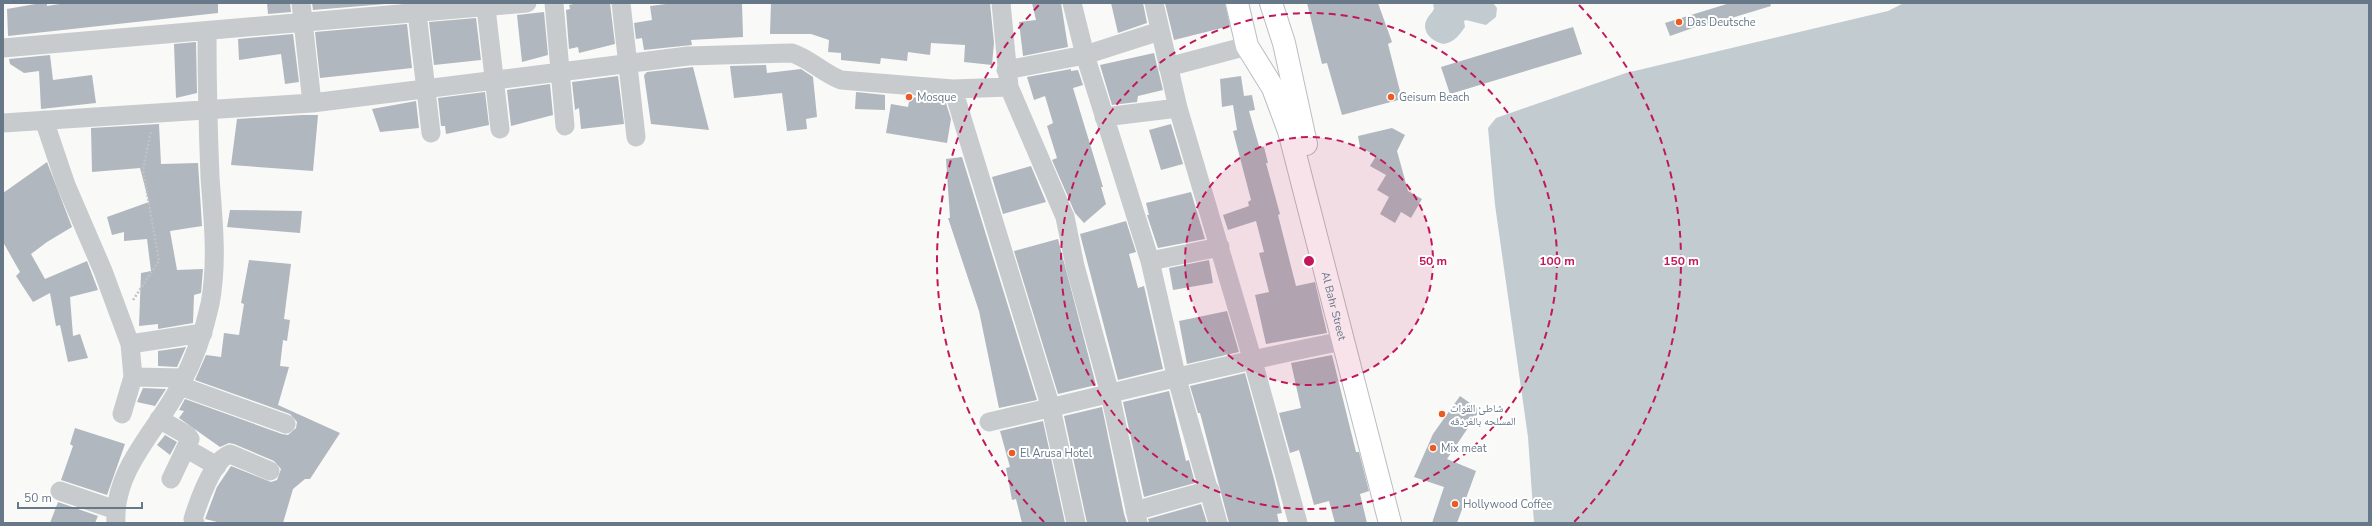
<svg xmlns="http://www.w3.org/2000/svg" width="2372" height="526" viewBox="0 0 2372 526" font-family="'Nunito Sans','Noto Naskh Arabic',sans-serif">
	<rect width="100%" height="100%" fill="#f9f9f7"/>
	<path fill="#c1cbd0" d="M 1433,3 L 1493,3 L 1497,8 L 1496,17 L 1486,25 L 1466,20 L 1464,21 L 1465,27 C 1459,35 1454,43 1443,44 C 1433,42 1420,32 1427,19 C 1429,15 1432,13 1434,9 Z
		M 1904,3 L 2369,3 L 2369,523 L 1534,523 L 1528,437 L 1495,205 L 1488,128 L 1496,118 L 1626,73 L 1888,11 Z"/>
	<path fill="#b0b7be" d="M 41,3 L 47,3 L 47,6 L 66,3 L 218,3 L 218,13 L 8,36 L 7,9 Z
		M 267,3 L 290,3 L 291,12 L 268,14 Z
		M 312,3 L 398,3 L 313,10 Z
		M 577,3 L 610,3 L 615,44 L 579,53 L 578,47 L 569,49 L 566,10 L 570,9 L 569,5 Z
		M 674,3 L 742,3 L 743,37 L 691,40 L 692,45 L 644,50 L 642,38 L 636,39 L 634,23 L 652,20 L 650,6 Z
		M 771,3 L 990,3 L 994,43 L 992,65 L 964,62 L 965,45 L 931,43 L 930,55 L 908,52 L 907,61 L 881,58 L 880,64 L 841,60 L 841,53 L 828,52 L 829,40 L 811,34 L 770,34 Z
		M 1032,3 L 1061,3 L 1068,47 L 1023,56 L 1019,22 L 1036,20 Z
		M 1111,3 L 1143,3 L 1147,23 L 1118,33 Z
		M 1165,3 L 1225,3 L 1230,26 L 1174,40 Z
		M 1307,3 L 1378,3 L 1392,42 L 1388,44 L 1402,99 L 1342,115 L 1327,63 L 1322,64 Z
		M 1730,3 L 1770,3 L 1771,6 L 1705,26 L 1704,24 L 1670,36 L 1665,23 Z
		M 544,12 L 548,55 L 522,62 L 517,15 Z
		M 476,18 L 481,60 L 434,65 L 429,22 Z
		M 407,24 L 412,68 L 320,78 L 315,32 Z
		M 1573,27 L 1582,54 L 1450,94 L 1441,67 Z
		M 293,34 L 299,82 L 285,84 L 281,54 L 239,60 L 238,39 Z
		M 196,42 L 197,93 L 176,98 L 174,44 Z
		M 1154,53 L 1163,90 L 1138,96 L 1137,102 L 1112,105 L 1100,65 Z
		M 50,55 L 53,80 L 92,75 L 96,103 L 41,109 L 39,71 L 24,73 L 10,64 L 9,59 Z
		M 766,65 L 767,73 L 801,69 L 813,77 L 817,117 L 806,119 L 807,129 L 787,131 L 782,93 L 734,98 L 730,66 Z
		M 693,67 L 709,130 L 651,124 L 644,75 L 647,72 Z
		M 1071,69 L 1071,71 L 1078,70 L 1083,85 L 1073,88 L 1103,187 L 1101,187 L 1106,204 L 1084,223 L 1075,213 L 1052,160 L 1057,158 L 1047,126 L 1053,123 L 1045,96 L 1034,100 L 1027,77 Z
		M 618,76 L 624,124 L 581,129 L 579,108 L 575,110 L 572,82 Z
		M 1241,76 L 1244,96 L 1252,95 L 1255,110 L 1249,111 L 1259,146 L 1264,147 L 1268,163 L 1266,163 L 1280,214 L 1278,215 L 1296,286 L 1315,282 L 1327,333 L 1266,344 L 1255,295 L 1269,292 L 1259,253 L 1264,252 L 1256,221 L 1228,230 L 1223,215 L 1249,206 L 1248,202 L 1251,200 L 1233,131 L 1237,130 L 1233,105 L 1222,107 L 1220,79 Z
		M 550,84 L 553,115 L 511,126 L 507,90 Z
		M 485,92 L 489,125 L 446,134 L 445,126 L 441,126 L 438,98 Z
		M 856,92 L 885,95 L 885,110 L 855,109 Z
		M 910,97 L 945,100 L 951,119 L 947,143 L 886,133 L 891,104 L 908,107 Z
		M 416,101 L 419,128 L 380,132 L 372,109 Z
		M 302,115 L 318,115 L 313,171 L 231,165 L 237,119 Z
		M 159,124 L 161,164 L 198,163 L 202,226 L 170,231 L 177,270 L 203,269 L 201,293 L 194,295 L 193,323 L 158,329 L 158,324 L 139,326 L 141,273 L 151,271 L 147,239 L 124,241 L 124,232 L 112,235 L 107,217 L 149,202 L 140,168 L 92,172 L 91,128 Z
		M 1171,124 L 1183,164 L 1161,170 L 1149,130 Z
		M 1392,128 L 1405,135 L 1397,151 L 1408,191 L 1422,199 L 1411,218 L 1401,212 L 1395,223 L 1380,214 L 1389,197 L 1377,190 L 1386,175 L 1370,166 L 1376,156 L 1360,147 L 1358,136 Z
		M 962,157 L 1037,400 L 999,408 L 979,311 L 948,218 L 950,218 L 946,159 Z
		M 47,162 L 72,227 L 47,242 L 31,254 L 45,279 L 87,261 L 98,290 L 70,297 L 73,336 L 80,334 L 88,358 L 68,362 L 60,325 L 56,326 L 50,293 L 33,302 L 16,276 L 20,272 L 3,242 L 3,193 Z
		M 1031,166 L 1046,202 L 1003,214 L 992,177 Z
		M 1191,192 L 1205,239 L 1158,248 L 1147,215 L 1149,215 L 1146,203 Z
		M 230,210 L 302,211 L 300,233 L 227,227 Z
		M 1126,221 L 1136,252 L 1129,254 L 1138,288 L 1144,286 L 1163,369 L 1118,380 L 1080,234 Z
		M 1058,239 L 1096,385 L 1058,394 L 1014,251 Z
		M 249,260 L 291,264 L 284,319 L 290,320 L 287,341 L 283,340 L 280,366 L 289,367 L 278,405 L 340,433 L 310,479 L 305,479 L 293,489 L 283,523 L 221,523 L 205,519 L 217,487 L 231,466 L 271,482 L 277,480 L 281,469 L 274,461 L 234,444 L 229,443 L 220,447 L 179,418 L 184,411 L 179,410 L 185,399 L 282,434 L 288,435 L 296,428 L 297,422 L 290,414 L 195,380 L 206,355 L 221,357 L 224,333 L 239,335 L 244,304 L 241,303 Z
		M 1209,260 L 1213,283 L 1173,290 L 1169,268 Z
		M 1227,311 L 1239,352 L 1187,364 L 1179,321 Z
		M 186,347 L 177,367 L 158,366 L 158,351 Z
		M 1332,355 L 1356,452 L 1359,452 L 1369,491 L 1360,494 L 1367,523 L 1335,523 L 1329,501 L 1314,505 L 1299,450 L 1290,453 L 1279,413 L 1301,408 L 1291,363 Z
		M 1245,373 L 1274,479 L 1282,513 L 1277,514 L 1279,523 L 1229,523 L 1200,413 L 1198,413 L 1190,386 Z
		M 143,388 L 166,389 L 155,406 L 137,402 Z
		M 1169,391 L 1186,461 L 1189,460 L 1195,483 L 1144,497 L 1123,402 Z
		M 1460,396 L 1480,410 L 1447,459 L 1476,471 L 1457,523 L 1432,523 L 1444,487 L 1414,477 L 1433,434 Z
		M 1102,407 L 1124,514 L 1127,523 L 1087,523 L 1064,416 Z
		M 1043,421 L 1065,523 L 1022,523 L 1016,499 L 1012,500 L 1006,468 L 1010,467 L 1000,431 Z
		M 75,428 L 125,444 L 107,495 L 61,480 L 73,446 L 70,444 Z
		M 165,435 L 177,442 L 170,455 L 157,445 Z
		M 58,502 L 98,516 L 95,523 L 50,523 Z
		M 1201,504 L 1207,523 L 1149,523 L 1148,519 Z"/>
	<g fill="none" stroke-linecap="round" stroke-linejoin="round">
		<defs>
			<g id="secondary">
				<path id="s1" d="M 1237,3 L 1247,46 L 1273,88 L 1289,131 L 1390,523"/>
				<path d="M 1271,3 L 1284,43 L 1306,144"/>
			</g>
		</defs>
		<use href="#secondary" stroke="#b9bec3" stroke-width="24"/>
		<path stroke="#c0c3c5" stroke-width="2.5" stroke-dasharray="2 2" stroke-linecap="butt" d="M 133,300 L 159,261 L 143,170 L 151,131"/>
		<path stroke="#c7cbce" stroke-width="19" d="M 301,3 L 312,103
			M 554,3 L 565,126
			M 621,3 L 636,137
			M 1001,3 L 1009,87 L 1065,217 L 1075,266 L 1110,394 L 1138,523
			M 1072,3 L 1085,55 L 1150,261 L 1177,379 L 1218,523
			M 1154,3 L 1178,108 L 1252,358 L 1298,523
			M 486,8 L 500,129
			M 417,13 L 431,133
			M 3,48 L 527,3
			M 1168,67 L 1247,46
			M 1006,70 L 1085,55 L 1160,31
			M 953,89 L 1051,408 L 1076,523
			M 1104,117 L 1178,108
			M 44,120 L 66,185 L 103,271 L 130,344 L 203,333
			M 3,123 L 312,103 L 688,56 L 792,53 C 810,59 823,73 841,80 L 953,89 L 1009,87
			M 1150,261 L 1220,247
			M 130,344 L 133,377 L 184,378
			M 180,386 L 286,424
			M 122,414 L 133,377
			M 159,419 L 187,435 L 190,439 L 171,479
			M 989,422 C 1107,395 1224,364 1343,341
			M 187,449 L 217,466
			M 60,491 L 116,510
			M 1135,511 L 1210,490
			M 116,523 C 113,469 157,431 180,386 C 194,360 204,332 210,304 C 218,262 213,219 210,177 C 208,128 207,80 207,32
			M 195,523 L 193,519 C 198,503 213,459 230,454 L 270,471"/>
		<use href="#secondary" stroke="#fff" stroke-width="22"/>
	</g>
	<circle cx="1309" cy="261" r="124" fill="#c2185b" fill-opacity=".12"/>
	<g fill="none" stroke="#c2185b" stroke-width="2" stroke-dasharray="7 5">
		<circle cx="1309" cy="261" r="124"/>
		<circle cx="1309" cy="261" r="248"/>
		<path d="M1044 522A372 372 0 0 1 1039 5M1579 5A372 372 0 0 1 1574 522"/>
	</g>
	<g fill="#ec5b24" stroke="#fff" stroke-width="1.5">
		<circle cx="1679" cy="22" r="4"/>
		<circle cx="909" cy="97" r="4"/>
		<circle cx="1391" cy="97" r="4"/>
		<circle cx="1442" cy="414" r="4"/>
		<circle cx="1433" cy="448" r="4"/>
		<circle cx="1012" cy="453" r="4"/>
		<circle cx="1455" cy="504" r="4"/>
	</g>
	<g text-anchor="middle" dominant-baseline="central" stroke-width="4" stroke-linejoin="round" paint-order="stroke">
		<g font-size="11" fill="#677889" stroke="#fff" text-anchor="start">
			<text x="1687" y="22">Das Deutsche</text>
			<text x="917" y="97">Mosque</text>
			<text x="1399" y="97">Geisum Beach</text>
			<text x="1450" y="408">شاطئ القوات<tspan x="1450" dy="13">المسلحه بالغردقه</tspan></text>
			<text x="1441" y="448">Mix meat</text>
			<text x="1020" y="453">El Arusa Hotel</text>
			<text x="1463" y="504">Hollywood Coffee</text>
		</g>
		<g font-size="11" fill="#677889" stroke="#fff">
			<text stroke="none"><textPath href="#s1" startOffset="320">Al Bahr Street</textPath></text>
		</g>
	</g>
	<circle cx="1309" cy="261" r="6" fill="#c2185b" stroke="#fff" stroke-width="2"/>
	<g font-size="12" text-anchor="middle" font-weight="bold" fill="#c2185b" stroke="#fff" stroke-width="4" stroke-linejoin="round" paint-order="stroke">
		<text x="1433" y="265">50 m</text>
		<text x="1557" y="265">100 m</text>
		<text x="1681" y="265">150 m</text>
	</g>
	<rect width="2372" height="526" fill="none" stroke="#677889" stroke-width="8"/>
	<path d="M18 502v6h124v-6" fill="none" stroke="#677889" stroke-width="2"/>
	<text x="24" y="502" font-size="12" fill="#677889" stroke="#ffffff" stroke-width="3" paint-order="stroke">50 m</text>
</svg>
